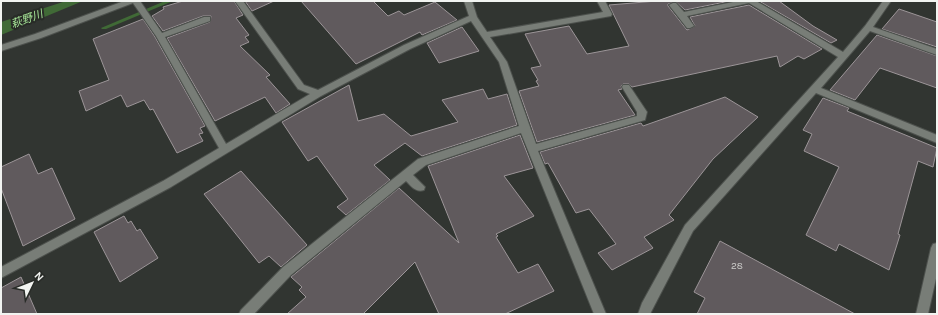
<svg xmlns="http://www.w3.org/2000/svg" width="938" height="315" viewBox="0 0 938 315" font-family="Karla,'Noto Sans JP',sans-serif">
	<rect width="100%" height="100%" fill="#313531"/>
	<path fill="#406a36" d="M 66,1 L 83,1 L 1,35 L 1,22 Z"/>
	<g fill="none" stroke-linecap="round" stroke-linejoin="round">
		<path fill="#406a36" fill-rule="evenodd" d="M 165,1 L 173,1 L 106,29 L 102,29 L 101,28 Z"/>
	</g>
	<path fill="#605a5d" stroke="#9c9598" d="M 183,1 L 234,1 L 243,15 L 236,18 L 249,35 L 245,37 L 249,42 L 240,46 L 270,75 L 266,77 L 290,104 L 276,113 L 265,97 L 215,121 L 167,38 L 210,22 L 211,16 L 203,16 L 163,31 L 152,16 L 164,9 L 163,7 Z
		M 245,1 L 274,1 L 252,11 Z
		M 301,1 L 373,1 L 388,16 L 399,11 L 404,15 L 435,2 L 457,20 L 422,35 L 420,32 L 356,64 Z
		M 657,1 L 730,1 L 685,10 L 676,2 L 668,4 L 668,6 L 687,30 L 695,26 L 690,17 L 749,5 L 822,49 L 804,59 L 798,56 L 780,67 L 777,56 L 632,87 L 629,84 L 623,84 L 621,86 L 622,89 L 618,90 L 635,115 L 537,142 L 519,91 L 539,86 L 536,81 L 538,80 L 531,68 L 541,66 L 525,34 L 569,26 L 587,54 L 629,46 L 609,5 Z
		M 759,1 L 779,1 L 813,26 L 837,40 L 831,43 Z
		M 899,9 L 937,22 L 937,47 L 882,29 Z
		M 143,19 L 155,37 L 205,126 L 200,128 L 203,133 L 199,134 L 203,141 L 177,153 L 153,109 L 150,110 L 144,100 L 127,107 L 121,95 L 86,111 L 79,91 L 109,80 L 93,39 Z
		M 462,27 L 479,51 L 439,63 L 427,43 Z
		M 877,35 L 937,56 L 937,88 L 880,68 L 855,100 L 830,90 Z
		M 349,85 L 358,121 L 384,114 L 411,136 L 458,122 L 442,100 L 483,89 L 488,99 L 507,94 L 517,125 L 422,156 L 405,143 L 374,165 L 390,180 L 346,215 L 337,207 L 348,199 L 317,156 L 308,161 L 282,122 Z
		M 725,97 L 758,117 L 713,159 L 669,215 L 674,220 L 644,237 L 653,248 L 612,270 L 598,253 L 616,244 L 589,209 L 576,213 L 548,163 L 545,164 L 540,152 L 641,123 L 643,126 Z
		M 823,98 L 849,108 L 847,111 L 937,148 L 933,167 L 918,161 L 898,234 L 900,235 L 889,270 L 839,244 L 836,251 L 806,235 L 839,167 L 804,151 L 812,134 L 803,130 Z
		M 520,135 L 533,168 L 504,176 L 534,216 L 496,234 L 498,236 L 496,237 L 518,273 L 538,264 L 554,291 L 505,314 L 439,314 L 415,262 L 363,314 L 287,314 L 306,297 L 299,290 L 302,287 L 291,277 L 399,188 L 459,243 L 428,166 Z
		M 29,154 L 38,174 L 52,168 L 75,219 L 23,246 L 1,188 L 1,167 Z
		M 241,171 L 307,245 L 281,267 L 269,256 L 259,263 L 204,194 Z
		M 124,216 L 128,223 L 131,221 L 137,231 L 140,229 L 158,258 L 120,282 L 94,232 Z
		M 720,241 L 855,314 L 697,314 L 705,298 L 694,292 Z
		M 21,277 L 37,314 L 1,314 L 1,288 Z"/>
	<g fill="none" stroke-linecap="round" stroke-linejoin="round">
		<defs>
			<path id="street" d="M 124,1 L 140,1 L 162,33 L 204,17 L 210,17 L 210,21 L 165,37 L 226,144 L 310,94 L 298,89 L 235,1 L 243,1 L 304,85 L 318,90 L 404,45 L 469,16 L 464,1 L 472,1 L 477,17 L 487,32 L 603,12 L 597,1 L 605,1 L 612,14 L 611,16 L 490,37 L 507,62 L 536,144 L 637,116 L 637,112 L 622,87 L 623,85 L 629,85 L 647,112 L 645,120 L 538,151 L 606,314 L 594,314 L 521,133 L 426,165 L 413,175 L 425,187 L 424,190 C 416,193 411,186 406,181 L 291,275 L 254,314 L 239,314 L 241,310 L 283,267 L 418,159 L 519,126 L 499,62 L 471,21 L 410,49 L 321,96 L 171,187 L 1,278 L 1,267 L 163,181 L 219,148 L 156,36 L 133,3 L 41,38 L 1,51 L 1,45 L 35,34 Z
				M 738,1 L 756,1 L 843,52 L 865,26 L 883,1 L 891,1 L 873,27 L 937,49 L 937,55 L 870,31 L 821,88 L 937,135 L 937,143 L 816,93 L 693,231 L 650,314 L 638,314 L 642,303 L 685,225 L 838,57 L 749,3 L 687,16 L 694,26 L 690,28 L 687,28 L 669,5 L 673,3 L 676,3 L 684,12 Z
				M 937,243 L 937,274 L 928,314 L 916,314 L 931,248 L 933,244 Z"/>
		</defs>
		<use href="#street" stroke="#4d514d" stroke-width="2"/>
		<use href="#street" fill="#787d77" fill-rule="evenodd"/>
	</g>
	<g text-anchor="middle" dominant-baseline="central" stroke-width="4" stroke-linejoin="round" paint-order="stroke">
		<g font-size="10" fill="#cececc">
			<text x="737" y="266">28</text>
		</g>
		<g font-size="11" font-style="italic" fill="#a6e597" stroke="#282b27">
			<text transform="translate(27 19) rotate(-20)">萩野川</text>
		</g>
	</g>
	<rect width="938" height="315" fill="none" stroke="#f2f4f1" stroke-width="4"/>
	<g transform="translate(32 283) rotate(47)" stroke="#282b27" stroke-width="3" paint-order="stroke">
	<path d="M0-3L7 15L0 10L-7 15Z" fill="#f2f4f1"/>
	<text y="-6" font-size="11" font-weight="bold" text-anchor="middle" fill="#f2f4f1">N</text>
	</g>
</svg>
